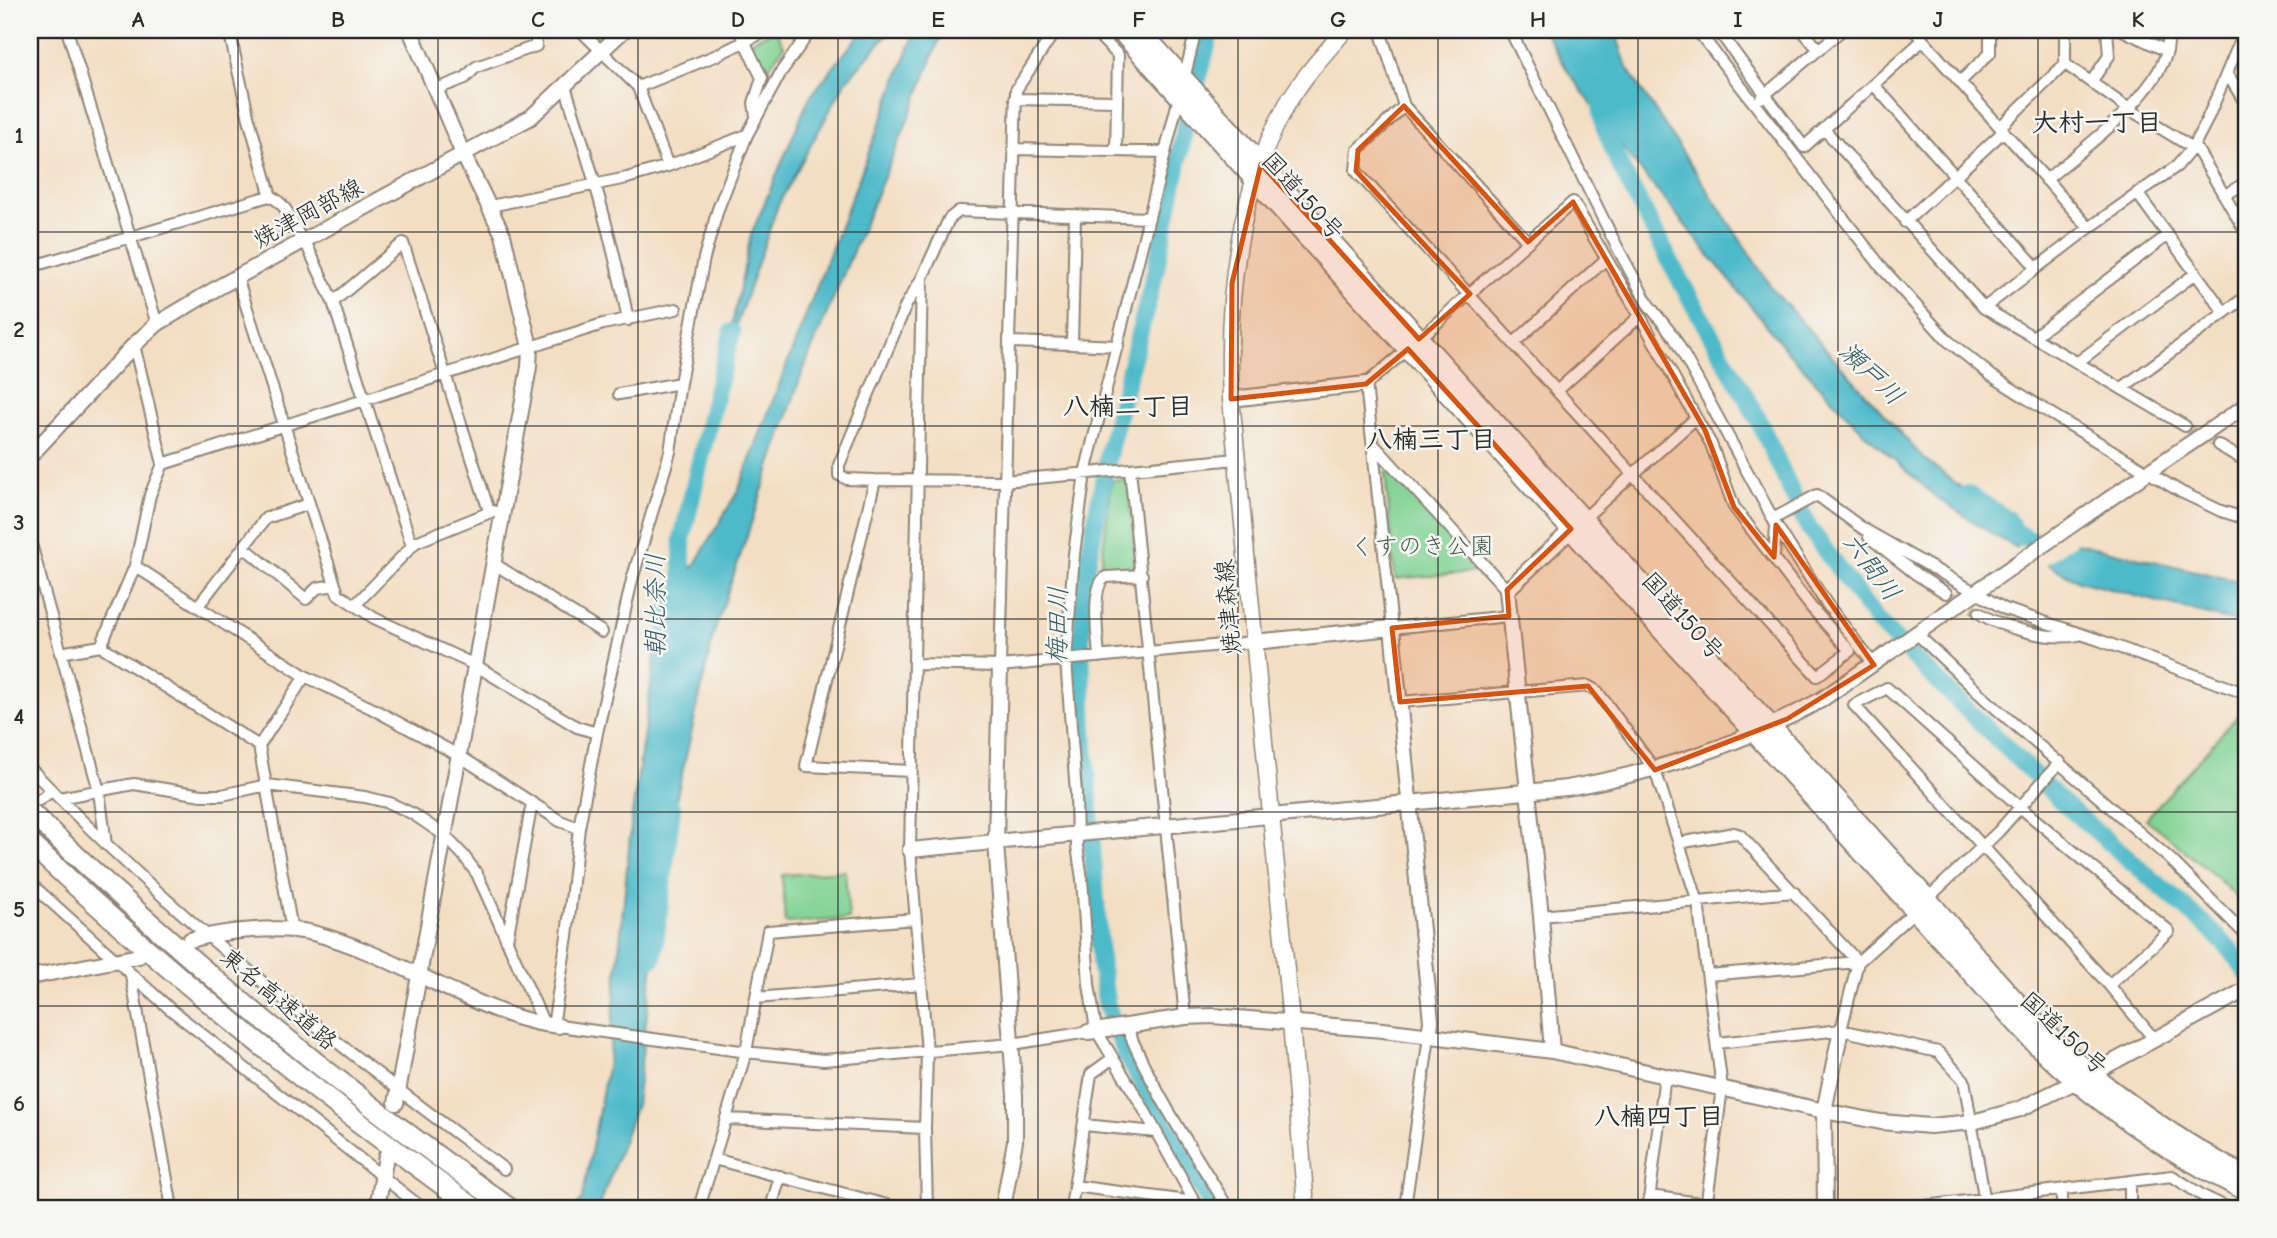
<svg xmlns="http://www.w3.org/2000/svg" width="2277" height="1238" viewBox="0 0 2277 1238" font-family="'Comic Neue','Klee One',sans-serif">
	<rect width="100%" height="100%" fill="#f6f6f2"/>
	<filter id="ink" filterUnits="userSpaceOnUse"><feTurbulence type="fractalNoise" baseFrequency=".0143" numOctaves="2"/><feDisplacementMap in="SourceGraphic" scale="14" xChannelSelector="R" yChannelSelector="G"/><feConvolveMatrix kernelMatrix="1 2 1 2 8 2 1 2 1" color-interpolation-filters="sRGB"/></filter>
	<filter id="wash" filterUnits="userSpaceOnUse"><feTurbulence type="fractalNoise" baseFrequency=".00686" numOctaves="4" result="noise"/><feDisplacementMap in="SourceGraphic" scale="28" xChannelSelector="R" yChannelSelector="G"/><feGaussianBlur stdDeviation="1.57" result="paint"/><feColorMatrix in="noise" values="0 0 0 0 0 0 0 0 0 0 0 0 0 0 0 0 0 1.4 0 .05"/><feComposite in="paint" operator="in"/></filter>
	<g filter="url(#wash)">
		<rect width="100%" height="100%" fill="#f3dec2"/>
		<path fill="#82d394" stroke="#567f60" stroke-width="2" d="M 774,30 L 776,30 L 784,46 L 764,74 L 749,42 Z
			M 1393,471 L 1485,571 L 1395,579 L 1385,473 Z
			M 1112,480 L 1128,480 L 1135,567 L 1131,569 L 1100,572 Z
			M 2247,705 L 2247,908 L 2214,875 L 2146,819 Z
			M 845,871 L 849,919 L 785,923 L 782,875 Z"/>
		<path fill="#4ebac9" stroke="#3c727a" stroke-width="2" d="M 863,30 L 891,30 L 846,81 L 778,205 L 725,358 L 751,235 L 809,98 Z
			M 916,30 L 943,30 L 915,103 L 802,373 L 714,633 L 669,831 L 636,1105 L 599,1208 L 575,1208 L 582,1200 L 609,1057 L 632,815 L 662,608 L 695,564 L 738,491 Z
			M 1544,30 L 1615,30 L 1627,68 L 1774,291 L 1922,457 L 2013,528 L 2247,583 L 2247,625 L 2079,581 L 1997,537 L 1936,497 L 1863,432 L 1787,351 L 1629,156 L 1569,73 Z"/>
		<path fill="#f3dec2" d="M 2043,531 L 2080,540 L 2044,566 L 2015,550 Z"/>
		<g fill="none" stroke-linecap="round" stroke-linejoin="round">
			<path stroke="#4ebac9" stroke-width="18" d="M 1211,30 L 1186,124 L 1155,273 L 1110,446 L 1086,571 L 1081,644 L 1084,733 L 1098,928 L 1101,969 L 1107,1006 L 1126,1055 L 1213,1208
				M 1600,100 L 1604,126 L 1622,170 L 1681,282 L 1757,417 L 1807,525 L 1827,553 L 1877,621 L 1914,658 L 2060,800 L 2203,923 L 2230,949 L 2247,973
				M 1967,494 L 2006,518 L 2016,532 L 2031,540
				M 682,602 L 682,539 L 716,392 L 732,332
				M 653,958 L 672,808"/>
		</g>
	</g>
	<g filter="url(#ink)">
		<g fill="none" stroke-linecap="round" stroke-linejoin="round">
			<path stroke="#cbbaa4" stroke-width="10" stroke-dasharray="10 5" stroke-linecap="butt" d="M 2185,426 L 2218,445
				M 1946,593 L 1979,613"/>
			<defs>
				<path id="street" d="M 67,30 L 157,324
					M 229,30 L 249,119 L 271,197
					M 580,30 L 638,87 L 668,166
					M 739,30 L 762,78 L 754,103 L 756,116
					M 1093,30 L 1118,55 L 1116,151
					M 1380,30 L 1404,106 L 1528,242
					M 1510,30 L 1615,243 L 1648,304 L 1674,337 L 1773,519
					M 1697,30 L 1883,269 L 1947,340 L 1992,376 L 2053,415 L 2181,492 L 2221,511 L 2247,519
					M 1718,30 L 1804,147 L 1923,40
					M 1802,30 L 1819,50
					M 1914,30 L 2089,228
					M 2122,30 L 2167,51
					M 2065,64 L 2129,109 L 2198,151 L 2247,234
					M 2227,73 L 2247,106
					M 1184,79 L 1196,30
					M 1960,82 L 1990,53 L 1990,30
					M 2091,82 L 2109,56 L 2107,30
					M 1874,85 L 2036,267
					M 565,86 C 590,164 613,240 628,320
					M 638,87 L 717,55 L 768,30
					M 437,89 L 465,78 L 476,67 L 536,46 L 536,30
					M 1179,97 L 1085,473 L 1074,554 L 1066,660 L 1076,793 L 1077,846 L 1082,879 L 1089,984 L 1096,1030 L 1142,1106 L 1198,1208
					M 1761,98 L 1842,30
					M 1015,99 L 1116,101
					M 1404,106 L 1358,150 L 1356,171 L 1817,676 L 1850,651 L 1811,607 L 1734,507 L 1711,444 L 1696,418 L 1640,316 L 1573,202 C 1522,247 1470,293 1419,339
					M 2000,127 L 2065,64 L 2065,30
					M 1824,129 L 1984,308 L 2185,426
					M 1013,149 L 1165,152
					M 2046,180 C 2083,148 2154,99 2167,51 C 2168,45 2168,37 2169,30
					M 2137,193 L 2224,312
					M 2225,195 L 2247,182
					M 490,206 L 627,178 L 668,166 L 747,135
					M 1149,218 L 959,211 L 949,219 L 922,278 L 906,305 L 839,465 L 839,475 L 847,479 L 875,480 L 1004,481 L 1237,459
					M 1905,222 L 2004,131
					M 305,241 L 333,302 L 412,546
					M 30,267 L 269,196 C 287,202 294,226 302,242
					M 237,277 L 338,594 L 374,618 L 475,665 L 577,727 L 597,733
					M 922,278 L 910,850 L 927,1052 L 925,1128 L 927,1208
					M 333,302 L 403,243 L 489,511
					M 1984,308 L 2089,228 L 2177,166 L 2193,147 L 2206,122 L 2245,30
					M 2033,337 L 2168,235
					M 1010,342 L 1072,344 L 1075,216
					M 1514,343 L 1606,259
					M 1072,344 L 1118,346
					M 1408,349 L 1366,384 L 1392,628 L 1509,616
					M 2078,362 L 2196,273
					M 2122,388 L 2247,296
					M 1558,390 L 1640,316
					M 619,394 L 680,383
					M 1374,445 L 1507,590
					M 2218,445 L 2247,462
					M 163,464 L 603,324 L 676,309
					M 1130,469 L 1185,1017
					M 875,480 L 806,766 L 911,771
					M 1581,521 L 1696,418
					M 1776,525 L 1826,603 L 1874,665
					M 1869,537 L 1916,574 L 1946,593
					M 30,540 L 99,791 L 106,845
					M 244,547 L 306,599 L 317,588 L 335,585
					M 1774,557 L 1776,525 L 1773,519 L 1817,495 L 1862,528 L 2005,609 L 2096,639 L 2247,694
					M 493,563 L 602,632
					M 135,566 L 305,676 L 373,709 L 458,755 L 560,821 L 579,828
					M 355,605 L 416,542 L 493,511
					M 198,606 L 266,518 L 309,504
					M 1979,613 C 2002,628 2051,641 2078,635
					M 1917,634 L 1984,698 L 2170,859 L 2247,936
					M 101,646 L 135,566 L 150,495 L 163,464 L 134,345
					M 60,653 L 101,646 L 259,746
					M 1099,657 C 1098,640 1090,585 1106,577 L 1142,575
					M 915,664 L 1000,666 L 1254,642
					M 1000,666 L 1016,90 L 1049,40 L 1059,30
					M 1400,702 L 1588,686 L 1597,691 L 1655,770 L 1698,902 L 1722,1088 L 1706,1208
					M 30,768 C 173,918 338,1046 504,1169
					M 59,798 L 134,784 L 202,795 L 222,795 L 267,785 L 365,797 L 390,803 L 413,814 L 444,835 L 464,856 L 477,874 L 493,909 L 544,1024
					M 39,800 L 52,791
					M 1679,843 L 1734,833 L 1740,835 L 1858,962
					M 30,883 L 169,1008 L 422,1208
					M 1927,899 L 1998,832 L 2060,762
					M 1541,916 L 1794,892
					M 292,930 L 259,746 L 305,676
					M 507,940 L 532,803
					M 131,975 L 172,1208
					M 1708,975 L 1858,962
					M 2109,985 L 2169,931 L 2020,807 L 1887,688 L 1854,705 L 2109,985 L 2154,1039
					M 756,998 L 921,984
					M 1126,1025 C 1152,1090 1192,1149 1228,1208
					M 553,1026 L 567,936 L 579,828 L 597,733 L 632,580 L 670,452 L 680,383 L 704,258 L 718,209 L 747,135 L 781,72 L 811,30
					M 559,1026 L 755,1053 L 824,1060 L 1012,1044 L 1088,1032
					M 1841,1030 L 1858,962 L 1916,910
					M 1717,1043 L 1841,1030 L 1938,1052 L 1964,1080 L 1986,1208
					M 726,1119 L 925,1128
					M 1084,1125 L 1156,1132
					M 714,1159 L 898,1208
					M 1074,1186 L 1195,1202
					M 1650,1196 L 1735,1208
					M 699,1208 L 746,1052 L 768,931 L 915,919
					M 771,1208 L 780,1176
					M 1071,1208 L 1091,1074 L 1113,1058
					M 1405,1208 L 1429,1036
					M 1648,1208 L 1665,1075
					M 1909,1208 L 2172,1176 L 2203,1196 L 2228,1208
					M 2062,1208 L 2062,1191
					M 2130,1208 L 2130,1181"/>
				<path id="secondary" d="M 1231,399 L 1366,384
					M 30,456 L 134,345 L 157,324 L 217,288 L 531,117 L 624,30
					M 1254,642 L 1392,628 L 1431,1021 L 1429,1036
					M 1000,666 L 996,843 L 1015,1095 L 1015,1141 L 1003,1208
					M 910,850 L 1567,788 C 1662,771 1737,746 1821,700 L 2145,474 L 2247,405
					M 190,940 C 222,931 281,925 313,933 C 363,946 411,972 457,993 C 490,1008 523,1023 559,1026
					M 30,977 L 139,956
					M 1088,1032 L 1185,1017 L 1213,1016 L 1383,1030 L 1552,1051 L 1824,1111 L 1881,1122 L 1930,1126 L 1973,1122 L 2020,1109 L 2091,1074 L 2247,989
					M 1552,1051 L 1541,916 L 1507,590 L 1571,530
					M 396,1103 L 529,367 L 530,347 L 503,235 L 463,154 L 410,30
					M 377,1208 L 386,1156
					M 1825,1208 L 1824,1111 L 1841,1030"/>
				<path id="primary" d="M 1306,1208 L 1291,1022 L 1231,399 C 1226,300 1237,194 1286,106 C 1302,78 1324,54 1345,30"/>
				<path id="highway" d="M 1120,30 L 2036,1044 C 2098,1105 2169,1153 2247,1191
					M 1139,30 L 1927,899 C 1979,960 2030,1024 2092,1075 C 2138,1112 2186,1145 2238,1173
					M 30,812 C 179,955 340,1088 509,1208
					M 30,843 C 169,975 319,1096 474,1208"/>
			</defs>
			<use href="#street" stroke="#8f8476" stroke-width="14"/>
			<use href="#secondary" stroke="#8f8476" stroke-width="18"/>
			<use href="#primary" stroke="#8f8476" stroke-width="19"/>
			<use href="#highway" stroke="#8f8476" stroke-width="23"/>
			<use href="#street" stroke="#fff" stroke-width="10"/>
			<use href="#secondary" stroke="#fff" stroke-width="14"/>
			<use href="#primary" stroke="#fff" stroke-width="16"/>
			<use href="#highway" stroke="#fff" stroke-width="19"/>
		</g>
	</g>
	<path fill="#d5540f" fill-opacity="0.2" stroke="#d5540f" stroke-width="5" stroke-linejoin="round" d="M 1404,106 L 1528,242 L 1573,202 L 1705,430 L 1734,507 L 1774,557 L 1776,525 L 1874,665 L 1787,719 L 1655,770 L 1588,686 L 1400,702 L 1392,628 L 1509,616 L 1507,590 L 1571,529 L 1408,349 L 1366,384 L 1231,399 L 1232,283 L 1261,164 L 1419,339 L 1470,294 L 1356,171 L 1358,150 Z"/>
	<path fill="none" stroke="#2b2b2b" stroke-width="2" stroke-opacity="0.55" d="M 238,30 L 238,1208M 438,30 L 438,1208M 638,30 L 638,1208M 838,30 L 838,1208M 1038,30 L 1038,1208M 1238,30 L 1238,1208M 1438,30 L 1438,1208M 1638,30 L 1638,1208M 1838,30 L 1838,1208M 2038,30 L 2038,1208M 30,232 L 2247,232M 30,426 L 2247,426M 30,619 L 2247,619M 30,812 L 2247,812M 30,1006 L 2247,1006"/>
	<g text-anchor="middle" dominant-baseline="central" stroke-width="5" stroke-linejoin="round" paint-order="stroke">
		<g font-size="24" fill="#2b2b2b" stroke="#f6f6f2">
			<text transform="translate(1303 196) rotate(48)">国道150号</text>
			<text transform="translate(308 213) rotate(-28)">焼津岡部線</text>
			<text transform="translate(1228 607) rotate(-95)">焼津森線</text>
			<text transform="translate(1683 616) rotate(48)">国道150号</text>
			<text transform="translate(279 999) rotate(40)">東名高速道路</text>
			<text transform="translate(2064 1033) rotate(43)">国道150号</text>
		</g>
		<g font-size="24" fill="#455d4a" stroke="#f6f6f2">
			<text x="1422" y="546">くすのき公園</text>
		</g>
		<g font-size="26" font-weight="bold" fill="#2b2b2b" stroke="#f6f6f2">
			<text x="2097" y="123">大村一丁目</text>
			<text x="1128" y="407">八楠二丁目</text>
			<text x="1431" y="440">八楠三丁目</text>
			<text x="1659" y="1117">八楠四丁目</text>
		</g>
		<g font-size="26" font-style="italic" fill="#375d62" stroke="#f6f6f2">
			<text transform="translate(1871 374) rotate(44)">瀬戸川</text>
			<text transform="translate(1871 567) rotate(53)">六間川</text>
			<text transform="translate(656 605) rotate(-90)">朝比奈川</text>
			<text transform="translate(1058 625) rotate(-89)">梅田川</text>
		</g>
	</g>
	<rect width="2277" height="1238" fill="none" stroke="#f6f6f2" stroke-width="77"/>
	<rect x="38" y="38" width="2200" height="1162" fill="none" stroke="#2b2b2b" stroke-width="2.5"/>
	<g font-size="23" text-anchor="middle" font-weight="bold" fill="#2b2b2b">
		<text x="138" y="27">A</text>
		<text x="338" y="27">B</text>
		<text x="538" y="27">C</text>
		<text x="738" y="27">D</text>
		<text x="938" y="27">E</text>
		<text x="1139" y="27">F</text>
		<text x="1338" y="27">G</text>
		<text x="1538" y="27">H</text>
		<text x="1738" y="27">I</text>
		<text x="1938" y="27">J</text>
		<text x="2138" y="27">K</text>
		<text x="19" y="143">1</text>
		<text x="19" y="337">2</text>
		<text x="19" y="530">3</text>
		<text x="19" y="724">4</text>
		<text x="19" y="917">5</text>
		<text x="19" y="1111">6</text>
	</g>
</svg>
